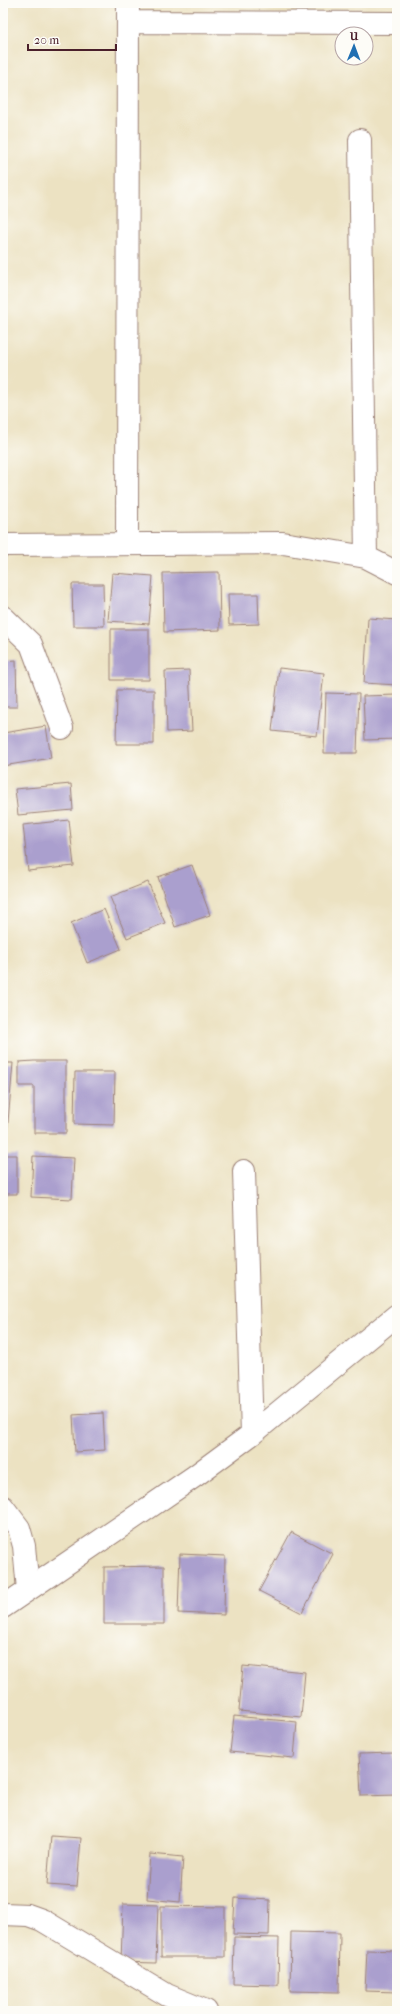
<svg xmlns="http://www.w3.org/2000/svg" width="400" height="2014" viewBox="0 0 400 2014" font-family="'IM FELL French Canon',serif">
	<rect width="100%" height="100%" fill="#fdfcf7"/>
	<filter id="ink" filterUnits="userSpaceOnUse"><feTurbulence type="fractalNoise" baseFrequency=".025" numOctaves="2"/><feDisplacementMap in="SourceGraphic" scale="8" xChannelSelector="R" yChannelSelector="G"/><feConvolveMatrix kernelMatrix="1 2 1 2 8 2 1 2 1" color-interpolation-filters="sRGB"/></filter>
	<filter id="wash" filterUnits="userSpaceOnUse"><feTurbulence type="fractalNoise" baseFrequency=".012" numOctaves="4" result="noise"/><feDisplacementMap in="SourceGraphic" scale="16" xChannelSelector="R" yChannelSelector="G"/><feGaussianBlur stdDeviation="0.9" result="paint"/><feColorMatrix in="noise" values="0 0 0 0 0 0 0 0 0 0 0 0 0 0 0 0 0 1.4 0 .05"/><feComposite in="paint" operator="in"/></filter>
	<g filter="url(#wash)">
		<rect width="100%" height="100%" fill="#ece2c2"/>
		<g id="blocks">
			<path fill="#aa9fce" d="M 393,206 L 397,206 L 397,241 L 394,241 Z
				M 219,572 L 220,630 L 164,632 L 163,573 Z
				M 112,573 L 153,576 L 149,624 L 108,621 Z
				M 72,584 L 103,584 L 104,626 L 73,626 Z
				M 228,594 L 258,594 L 259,624 L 229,625 Z
				M 368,618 L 397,620 L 397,685 L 364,683 Z
				M 111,629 L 149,629 L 149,680 L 111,680 Z
				M 16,660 L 17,707 L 3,707 L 3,661 Z
				M 279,668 L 324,673 L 317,736 L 272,731 Z
				M 189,670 L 192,731 L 167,732 L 165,671 Z
				M 117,690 L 154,690 L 154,744 L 116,744 Z
				M 326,693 L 359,694 L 357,753 L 324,753 Z
				M 397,695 L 397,739 L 365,740 L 363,696 Z
				M 46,726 L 51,758 L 3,766 L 3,733 Z
				M 71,784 L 73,810 L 18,815 L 15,789 Z
				M 69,820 L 74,866 L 28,871 L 23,825 Z
				M 192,865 L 210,915 L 175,927 L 158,877 Z
				M 148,882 L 165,923 L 127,938 L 110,897 Z
				M 104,909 L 121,949 L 87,963 L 71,923 Z
				M 34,1061 L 66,1061 L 66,1133 L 34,1133 L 34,1086 L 19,1086 L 19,1062 Z
				M 3,1063 L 13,1063 L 7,1134 L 3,1134 Z
				M 75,1072 L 115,1072 L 114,1125 L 74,1124 Z
				M 3,1155 L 17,1155 L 17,1194 L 3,1194 Z
				M 33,1156 L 74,1158 L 72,1199 L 31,1197 Z
				M 103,1413 L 105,1450 L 75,1452 L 73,1415 Z
				M 291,1532 L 333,1554 L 302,1613 L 259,1591 Z
				M 180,1554 L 225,1556 L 224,1615 L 178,1613 Z
				M 164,1566 L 164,1624 L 104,1624 L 104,1567 Z
				M 243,1666 L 305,1672 L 301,1717 L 239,1711 Z
				M 234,1716 L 297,1722 L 294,1758 L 230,1752 Z
				M 394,1753 L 396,1795 L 361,1796 L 359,1754 Z
				M 51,1836 L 81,1838 L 77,1887 L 47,1885 Z
				M 150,1854 L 183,1857 L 180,1902 L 147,1899 Z
				M 235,1898 L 270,1900 L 269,1935 L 233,1934 Z
				M 123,1904 L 158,1905 L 156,1963 L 121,1962 Z
				M 161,1906 L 225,1907 L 225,1957 L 161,1957 Z
				M 291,1932 L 340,1933 L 339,1992 L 290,1991 Z
				M 234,1937 L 279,1938 L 278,1985 L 233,1984 Z
				M 367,1950 L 397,1951 L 397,1992 L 365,1991 Z"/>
		</g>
	</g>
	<g filter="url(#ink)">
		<use href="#blocks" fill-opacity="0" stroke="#9b8076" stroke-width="1"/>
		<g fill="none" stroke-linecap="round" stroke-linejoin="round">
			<defs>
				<path id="minor" d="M 128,22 L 397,23
					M 360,140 L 366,557
					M 127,544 L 128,3
					M 3,545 L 283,543 L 366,557 L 397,573
					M 3,617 L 31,644 L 62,728
					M 244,1171 L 252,1434
					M 3,1507 L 19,1528 L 24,1546 L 28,1590
					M 3,1607 L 195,1476 L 252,1434 L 397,1315
					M 3,1914 L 28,1915 L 42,1920 L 167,1995 L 206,2011"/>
			</defs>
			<use href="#minor" stroke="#9b8076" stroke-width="24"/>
			<use href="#minor" stroke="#fff" stroke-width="22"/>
		</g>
	</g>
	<rect width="400" height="2014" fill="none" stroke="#fdfcf7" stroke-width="16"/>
	<g transform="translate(354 46) rotate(1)"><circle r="19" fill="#fdfcf7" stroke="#b5a4a5"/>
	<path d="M0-3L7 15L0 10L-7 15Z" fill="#1f6fb2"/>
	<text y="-6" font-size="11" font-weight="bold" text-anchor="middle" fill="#4a1f2b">U</text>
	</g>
	<path d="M28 44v6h88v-6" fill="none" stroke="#4a1f2b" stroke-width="2"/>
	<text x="34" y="44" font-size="12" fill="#4a1f2b" stroke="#fdfcf7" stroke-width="3" paint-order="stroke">20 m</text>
</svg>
